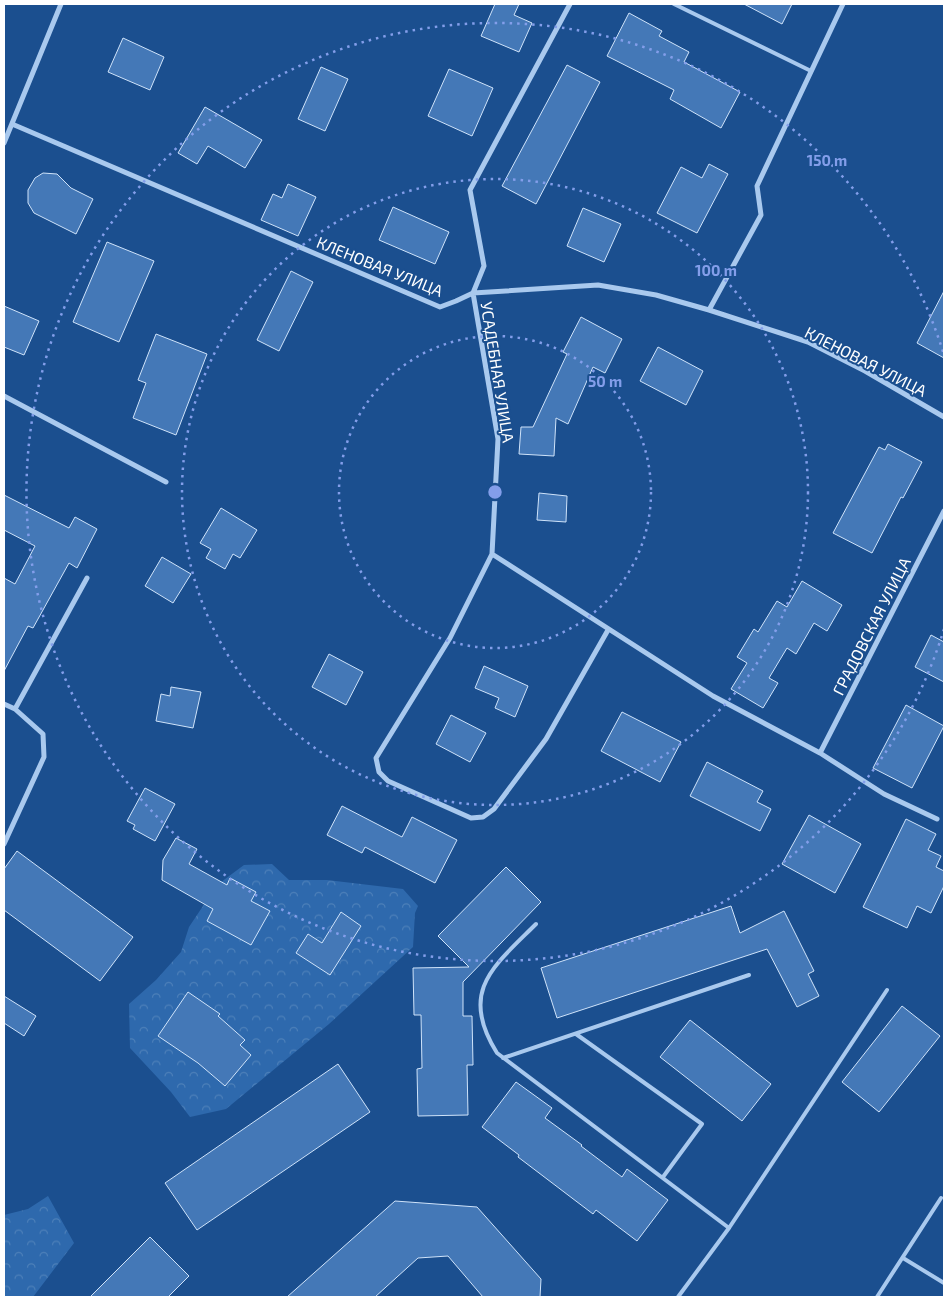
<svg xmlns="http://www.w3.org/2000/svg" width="948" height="1301" viewBox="0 0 948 1301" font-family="'Exo 2',sans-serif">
	<defs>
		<pattern id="forest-crowns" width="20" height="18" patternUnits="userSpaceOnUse" patternTransform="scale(1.25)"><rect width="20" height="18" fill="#2e69ad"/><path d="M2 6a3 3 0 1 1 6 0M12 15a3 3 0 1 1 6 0" fill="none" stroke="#4d80b9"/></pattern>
	</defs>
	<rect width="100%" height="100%" fill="#1b4f8f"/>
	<path fill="url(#forest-crowns)" d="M 272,864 L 289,880 L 327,880 L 403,889 L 418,906 L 415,913 L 413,947 L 329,1024 L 226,1109 L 190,1117 L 171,1092 L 130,1048 L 129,1004 L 156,980 L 181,952 L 189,927 L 217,885 L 244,865 Z
		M 48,1196 L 74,1243 L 33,1297 L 4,1297 L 4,1215 L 28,1209 Z"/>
	<path fill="#4478b7" stroke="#cfe3fa" d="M 495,4 L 519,4 L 514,15 L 532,23 L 519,52 L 481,36 Z
		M 744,4 L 792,4 L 782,24 Z
		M 629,13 L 662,31 L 659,36 L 689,52 L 684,62 L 740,92 L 721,128 L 670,99 L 674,90 L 607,56 Z
		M 123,38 L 164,57 L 150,90 L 108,72 Z
		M 567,65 L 600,82 L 536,204 L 502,186 Z
		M 321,67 L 348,79 L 325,131 L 298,119 Z
		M 449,69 L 493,88 L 472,136 L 428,116 Z
		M 205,107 L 262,140 L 245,168 L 208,146 L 197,164 L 178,153 Z
		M 709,164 L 728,174 L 697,233 L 657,213 L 681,167 L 702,178 Z
		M 43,173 L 57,174 L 71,188 L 93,199 L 76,234 L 34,213 L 28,203 L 28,190 L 35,178 Z
		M 288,184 L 316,197 L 298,236 L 261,220 L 273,194 L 282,198 Z
		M 393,207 L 449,232 L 435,264 L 379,240 Z
		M 583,208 L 621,224 L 604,262 L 567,246 Z
		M 107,242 L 154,261 L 119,342 L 73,322 Z
		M 291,271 L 313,282 L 279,351 L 257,340 Z
		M 944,291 L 944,358 L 917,343 Z
		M 4,306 L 39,321 L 24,355 L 4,347 Z
		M 581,317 L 622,339 L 605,373 L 593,367 L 568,424 L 556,418 L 554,456 L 519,454 L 521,427 L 533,427 L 567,354 L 563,352 Z
		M 156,334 L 207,354 L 176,435 L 133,418 L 146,383 L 138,380 Z
		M 658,347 L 703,371 L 686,405 L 640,381 Z
		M 888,444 L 922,462 L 903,498 L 901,497 L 872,553 L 833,533 L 879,447 L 885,450 Z
		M 539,493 L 567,496 L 566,522 L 537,520 Z
		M 4,495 L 69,528 L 75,517 L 97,529 L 77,568 L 69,563 L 33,628 L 28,626 L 4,671 L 4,578 L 15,584 L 35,546 L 4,530 Z
		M 221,508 L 257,530 L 240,558 L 233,554 L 225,569 L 206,558 L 211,549 L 200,543 Z
		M 162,557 L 191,574 L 173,603 L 145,586 Z
		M 802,581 L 842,605 L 827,631 L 814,623 L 796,654 L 787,648 L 769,678 L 778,683 L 763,708 L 731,689 L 747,663 L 737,657 L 754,629 L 758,632 L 777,601 L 787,607 Z
		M 931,635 L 944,642 L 944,682 L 915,667 Z
		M 329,654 L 363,672 L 346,705 L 312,687 Z
		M 484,666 L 528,686 L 515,717 L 495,708 L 499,698 L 475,688 Z
		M 171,687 L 201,692 L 193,728 L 156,721 L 161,694 L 170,696 Z
		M 906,705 L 944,726 L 912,788 L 873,768 Z
		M 622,712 L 681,742 L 660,782 L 601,751 Z
		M 451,715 L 486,733 L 470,762 L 436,744 Z
		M 707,762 L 763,791 L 757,802 L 771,809 L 760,831 L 690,796 Z
		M 145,788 L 175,804 L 155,841 L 133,829 L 135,825 L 127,821 Z
		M 342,806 L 402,837 L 412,817 L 457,840 L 435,883 L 365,847 L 362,853 L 327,835 Z
		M 809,815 L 861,844 L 835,893 L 782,864 Z
		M 906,819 L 936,834 L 928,850 L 941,856 L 936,867 L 944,871 L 944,886 L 931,913 L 917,906 L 907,928 L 863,907 Z
		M 176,838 L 197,849 L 189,864 L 227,885 L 230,878 L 256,892 L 251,901 L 270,911 L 251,945 L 207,921 L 213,909 L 162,880 L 163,860 Z
		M 17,851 L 133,937 L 100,981 L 4,910 L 4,869 Z
		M 506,867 L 541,902 L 463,982 L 463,1016 L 472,1016 L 473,1065 L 467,1065 L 468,1115 L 418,1116 L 417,1069 L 422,1068 L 421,1015 L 414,1015 L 413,968 L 469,967 L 438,936 Z
		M 731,906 L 740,933 L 784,911 L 814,971 L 808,974 L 819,996 L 797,1007 L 767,949 L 557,1018 L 541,968 Z
		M 341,912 L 361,926 L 330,975 L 296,953 L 308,934 L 322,943 Z
		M 188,992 L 220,1014 L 218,1016 L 245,1040 L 240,1045 L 251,1055 L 225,1086 L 198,1063 L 158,1036 Z
		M 4,996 L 36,1016 L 24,1036 L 4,1023 Z
		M 902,1006 L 940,1036 L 879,1112 L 842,1082 Z
		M 690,1020 L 771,1084 L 742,1121 L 660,1057 Z
		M 338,1064 L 370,1112 L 197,1230 L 165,1183 Z
		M 516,1082 L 552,1108 L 545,1118 L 582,1145 L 581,1146 L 622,1177 L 627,1169 L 668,1200 L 637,1241 L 596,1210 L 593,1214 L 518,1157 L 519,1155 L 482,1127 Z
		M 395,1201 L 477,1207 L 541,1279 L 540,1297 L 483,1297 L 448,1256 L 418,1258 L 375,1297 L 287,1297 Z
		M 150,1237 L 189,1276 L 168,1297 L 90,1297 Z"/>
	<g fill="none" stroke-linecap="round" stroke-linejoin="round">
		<path stroke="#a9c9ee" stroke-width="4" d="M 674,4 L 811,71
			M 536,924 C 494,966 458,991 497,1053 L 729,1228
			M 576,1034 L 702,1124 L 663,1177
			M 503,1058 L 749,975
			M 903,1258 L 944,1283
			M 678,1297 L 729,1228 L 887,990
			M 877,1297 L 941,1198"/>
		<path stroke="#a9c9ee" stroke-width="5" d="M 570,4 L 470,190 L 484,266 L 473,293 L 498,439 L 492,554 L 450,638 L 376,758 L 379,772 L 388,781 L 471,818 L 483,817 L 494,809 L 546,739 L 608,630
			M 12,124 L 440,307 L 456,301 L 473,293 L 598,285 L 656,295 L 709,310 L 808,342 L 865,371 L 944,417
			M 4,143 L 61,4
			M 709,310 L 761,215 L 757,186 L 843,4
			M 4,396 L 166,482
			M 492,554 L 713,696 L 820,753 L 884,794 L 937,819
			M 4,704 L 15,709 L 43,734 L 44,757 L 4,844
			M 15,709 L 87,578
			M 820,753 L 944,511"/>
	</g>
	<g fill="none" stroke="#839eea" stroke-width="2.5" stroke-dasharray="2.5 5">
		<circle cx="495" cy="492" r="156"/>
		<circle cx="495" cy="492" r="313"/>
		<path d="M944 629A469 469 0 1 1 944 355"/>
	</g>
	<g text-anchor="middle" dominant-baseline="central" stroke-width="4" stroke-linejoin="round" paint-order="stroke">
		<g font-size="16" fill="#fff" stroke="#1b4f8f">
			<text transform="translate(380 266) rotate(22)">КЛЕНОВАЯ УЛИЦА</text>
			<text transform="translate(866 361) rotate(27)">КЛЕНОВАЯ УЛИЦА</text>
			<text transform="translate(498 372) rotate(81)">УСАДЕБНАЯ УЛИЦА</text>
			<text transform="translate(871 626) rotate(-63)">ГРАДОВСКАЯ УЛИЦА</text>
		</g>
	</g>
	<circle cx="495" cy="492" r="8" fill="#839eea" stroke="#1b4f8f" stroke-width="2.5"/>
	<g font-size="15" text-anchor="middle" font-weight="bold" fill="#839eea" stroke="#1b4f8f" stroke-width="4" stroke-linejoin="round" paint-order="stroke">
		<text x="827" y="166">150 m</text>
		<text x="716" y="276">100 m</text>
		<text x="605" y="387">50 m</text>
	</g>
	<rect width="948" height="1301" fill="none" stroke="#ffffff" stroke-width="10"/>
</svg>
